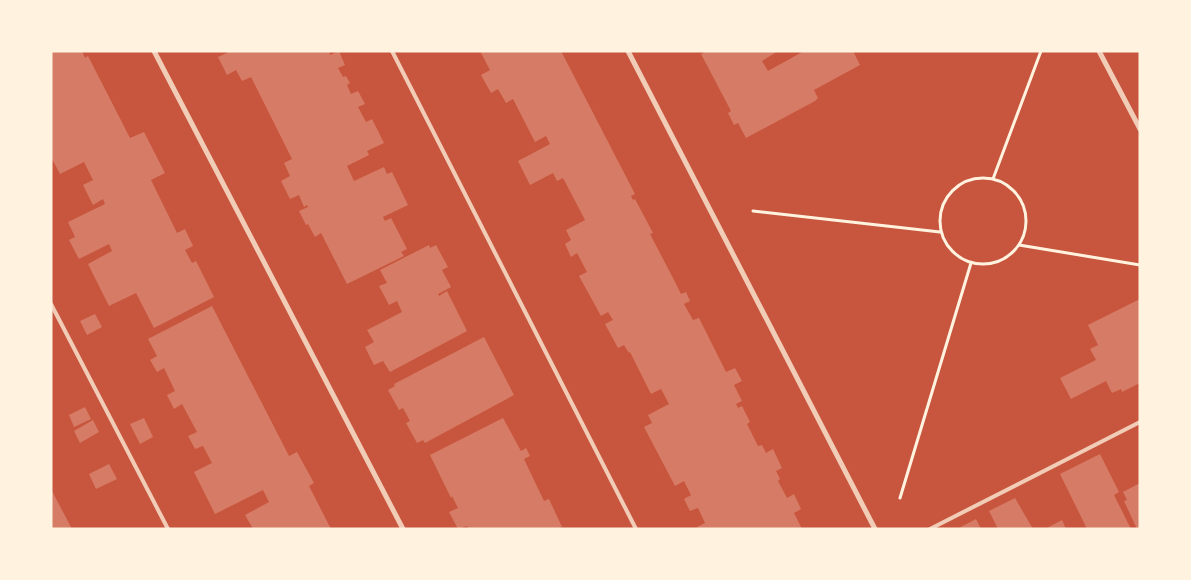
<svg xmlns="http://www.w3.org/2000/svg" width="1191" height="580" viewBox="0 0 1191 580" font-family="Inter,sans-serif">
	<rect width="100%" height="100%" fill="#c8553d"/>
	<path fill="#d67c66" d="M 51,51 L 82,51 L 85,58 L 88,56 L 130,138 L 144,132 L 165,173 L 151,180 L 177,233 L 185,229 L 193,246 L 185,250 L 192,263 L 196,261 L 214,297 L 154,328 L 136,293 L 109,306 L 88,264 L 112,251 L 109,244 L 79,259 L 69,240 L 75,237 L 68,222 L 105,204 L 103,199 L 93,205 L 83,185 L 93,180 L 84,162 L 60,174 L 51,157 Z
		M 226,51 L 329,51 L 330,55 L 339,51 L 345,65 L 338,68 L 343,77 L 346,76 L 350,83 L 347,85 L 351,94 L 358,91 L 365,104 L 358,107 L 366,122 L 372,119 L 384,143 L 367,151 L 369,155 L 347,166 L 354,181 L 384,167 L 387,174 L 392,172 L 408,205 L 383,217 L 385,221 L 391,218 L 407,249 L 401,252 L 404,256 L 347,284 L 321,233 L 315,237 L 308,224 L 306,225 L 299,211 L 308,207 L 307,205 L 304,207 L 299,195 L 290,199 L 281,181 L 290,176 L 284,163 L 292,159 L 251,77 L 242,81 L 236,70 L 227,75 L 218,57 L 227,53 Z
		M 480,51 L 561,51 L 635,194 L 631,196 L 633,200 L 635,199 L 653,233 L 650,234 L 673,278 L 681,294 L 686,292 L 690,301 L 684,304 L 693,320 L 699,318 L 726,372 L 735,368 L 742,381 L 734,385 L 742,401 L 736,404 L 738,408 L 742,406 L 750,422 L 747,424 L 758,446 L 762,445 L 766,453 L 773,449 L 782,468 L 776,471 L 780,479 L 778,481 L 787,498 L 794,494 L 801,509 L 794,513 L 802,529 L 698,529 L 697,527 L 705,523 L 698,508 L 690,511 L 684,499 L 691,495 L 684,481 L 675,486 L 644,427 L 652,423 L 648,415 L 669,404 L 661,389 L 651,394 L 630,352 L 629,353 L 624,345 L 618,348 L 605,324 L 613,320 L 608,312 L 601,316 L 579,276 L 587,272 L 577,253 L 571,257 L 565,244 L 571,240 L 566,230 L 585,220 L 563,178 L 557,181 L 553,173 L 530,185 L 518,161 L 550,144 L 546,136 L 535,142 L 513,99 L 506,103 L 498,89 L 491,93 L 481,75 L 490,70 Z
		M 707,51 L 778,51 L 762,61 L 768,71 L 804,51 L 853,51 L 860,65 L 814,90 L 818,98 L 815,101 L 746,138 L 738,123 L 734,125 L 728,113 L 731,111 L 701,54 Z
		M 429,245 L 430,248 L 436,245 L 448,267 L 442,270 L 451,287 L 438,294 L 439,296 L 447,291 L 467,331 L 390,372 L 383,361 L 374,365 L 365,347 L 374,342 L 367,330 L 402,312 L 397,301 L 389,305 L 379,286 L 387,283 L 380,270 Z
		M 1140,299 L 1140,383 L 1122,392 L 1121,389 L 1112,393 L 1106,381 L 1071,399 L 1060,378 L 1096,360 L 1090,349 L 1098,345 L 1088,325 Z
		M 212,306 L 289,456 L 297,452 L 314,483 L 309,486 L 331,529 L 253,529 L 245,515 L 269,502 L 263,490 L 215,514 L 194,472 L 212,463 L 203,446 L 195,449 L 188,436 L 197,432 L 182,404 L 174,409 L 167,395 L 175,391 L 164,368 L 157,372 L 150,360 L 157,356 L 148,339 Z
		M 95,314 L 102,327 L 87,335 L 80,321 Z
		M 484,337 L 514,395 L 425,443 L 423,440 L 417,443 L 406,423 L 410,421 L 403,408 L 399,410 L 388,390 L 395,386 L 394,384 Z
		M 85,407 L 91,419 L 74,427 L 69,415 Z
		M 144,418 L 153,437 L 140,444 L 130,424 Z
		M 503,418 L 521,451 L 526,448 L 530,456 L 524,459 L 544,501 L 549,499 L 562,527 L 557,529 L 469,529 L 467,526 L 458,529 L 449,512 L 458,508 L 452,496 L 451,498 L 430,455 Z
		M 93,420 L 99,432 L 80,443 L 74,431 Z
		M 1100,454 L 1119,492 L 1114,495 L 1131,529 L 1087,529 L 1060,474 Z
		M 109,464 L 117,479 L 96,489 L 89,474 Z
		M 1140,483 L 1140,529 L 1137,529 L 1124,501 L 1127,500 L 1123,492 Z
		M 51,489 L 53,493 L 72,529 L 51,529 Z
		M 1015,498 L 1033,529 L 998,529 L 989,511 Z
		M 976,519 L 981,529 L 957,529 Z
		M 1062,520 L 1066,529 L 1045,529 Z"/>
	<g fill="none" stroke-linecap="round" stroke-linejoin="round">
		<path stroke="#fff3e0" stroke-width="3" d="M940 221a43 43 0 1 1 86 0a43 43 0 1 1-86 0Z
			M 993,179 L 1041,51
			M 753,211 L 940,232
			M 1019,245 L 1140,265
			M 900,498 L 971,263"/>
		<path stroke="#f1ccb7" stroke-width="4" d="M 392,51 L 636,529
			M 51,304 L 168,529
			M 930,529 L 1140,422"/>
		<path stroke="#f1ccb7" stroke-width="5" d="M 154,51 L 403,529
			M 628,51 L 875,529
			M 1099,51 L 1140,129"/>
	</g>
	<rect width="1191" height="580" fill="none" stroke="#fff3e0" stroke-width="105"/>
</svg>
